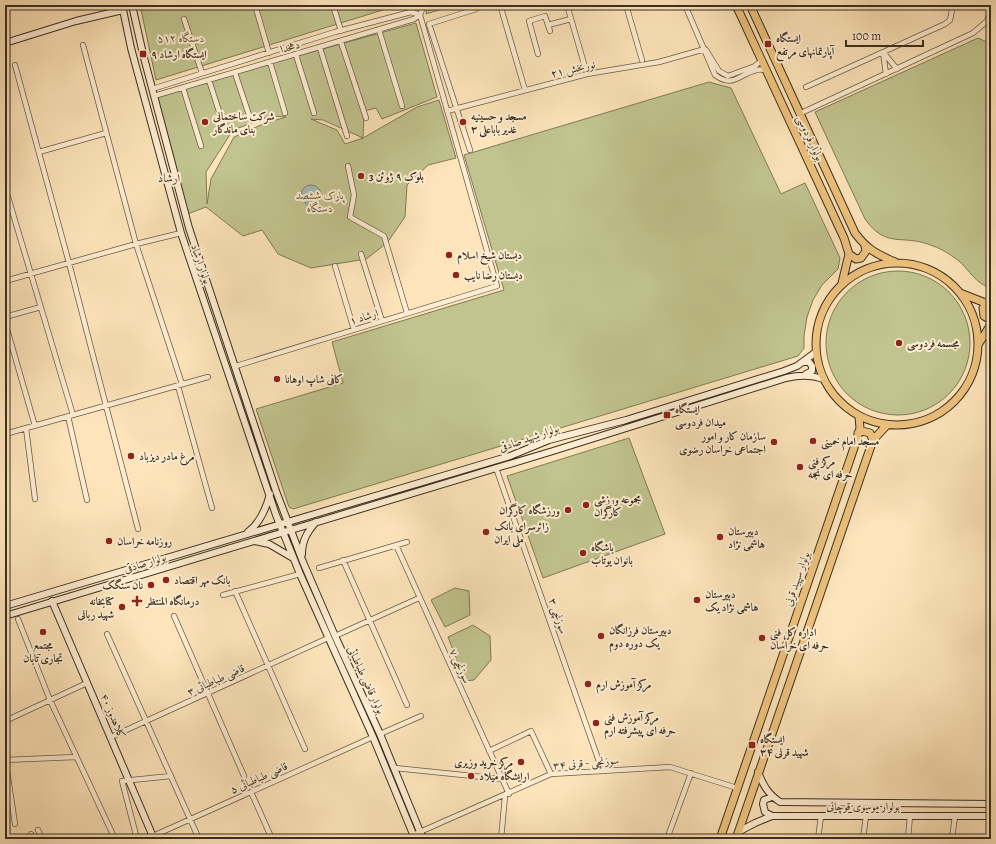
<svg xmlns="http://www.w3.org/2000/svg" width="996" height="844" viewBox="0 0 996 844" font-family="Alegreya,Amiri,serif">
	<rect width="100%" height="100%" fill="#fde4ba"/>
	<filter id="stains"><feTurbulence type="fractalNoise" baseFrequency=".005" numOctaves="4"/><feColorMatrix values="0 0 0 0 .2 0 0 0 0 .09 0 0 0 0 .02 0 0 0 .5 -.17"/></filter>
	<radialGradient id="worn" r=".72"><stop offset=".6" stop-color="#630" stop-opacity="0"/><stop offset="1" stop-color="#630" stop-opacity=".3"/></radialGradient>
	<path fill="#c1c48f" stroke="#7e7a58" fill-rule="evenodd" d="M 140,5 L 399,5 L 156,80 Z
		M 427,5 L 455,5 L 426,14 Z
		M 416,23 L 437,97 L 382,119 L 376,108 L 364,111 L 363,138 L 417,107 L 439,100 L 456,158 L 428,165 L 407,185 L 405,217 L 387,243 L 366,259 L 311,268 L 278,254 L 262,230 L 243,236 L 206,207 L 185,215 L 154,96 ZM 271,116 L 286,117 L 263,124 L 234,137 L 211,179 L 207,204 L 206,172 L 233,130 ZM 311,119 L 323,120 L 363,138 L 345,144 L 337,130 Z
		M 978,38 L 987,42 L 991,42 L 991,288 C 976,284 970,271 959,261 C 951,255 942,249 933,246 C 903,233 887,250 865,219 L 815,112 Z
		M 709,82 L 731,88 L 781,194 L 805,183 L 840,258 L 838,269 L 822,285 L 813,300 L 807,317 L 804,336 L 804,348 L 798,356 L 293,509 L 289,507 L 256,409 L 343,383 L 332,342 L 504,290 L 464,155 Z
		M826 343a72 72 0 1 1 144 0a72 72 0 1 1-144 0Z
		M 629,438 L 665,534 L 543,578 L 507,476 Z
		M 455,588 L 469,591 L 470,615 L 445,627 L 431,600 Z
		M 473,625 L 490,636 L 491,660 L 474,680 L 465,681 L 448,637 Z"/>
	<path fill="#a4bcba" stroke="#7a847c" d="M301 195a10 10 0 1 1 20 0a10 10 0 1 1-20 0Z"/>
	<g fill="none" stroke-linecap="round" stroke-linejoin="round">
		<defs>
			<path id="street" d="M 255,5 L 269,53
				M 333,5 L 341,31
				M 567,5 L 587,74
				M 626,5 L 642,60
				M 685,5 L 715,75 C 734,89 740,73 757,70 C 760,69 764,70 767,70
				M 501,8 L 525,90
				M 184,19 L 202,73
				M 548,25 L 571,19
				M 379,30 L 402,106
				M 341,42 L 366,118
				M 83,45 L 136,244 L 182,384
				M 320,48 L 347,136
				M 706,50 L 719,71 L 728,76 L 755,66 L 762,60
				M 538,54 L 529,21 L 545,16 L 550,31
				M 296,55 L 314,113
				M 270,62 L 285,113
				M 15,65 L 69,263 L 138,529
				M 235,73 L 250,118
				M 886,74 L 883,52 L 897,69
				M 209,80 L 224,127
				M 806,87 L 945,24 L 950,20 L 953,5
				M 183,88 L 201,146
				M 152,89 L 335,32 L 411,12 L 416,5
				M 154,96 L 414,19 L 420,15 L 424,5
				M 447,111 L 587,74 L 659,62 L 705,49
				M 799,114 L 973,33 L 987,21 L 991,10
				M 470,150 L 429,24 L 476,9
				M 39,152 L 106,133
				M 348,166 L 354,195 L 350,217 L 384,236 L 407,313
				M 5,187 L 73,415
				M 361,254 L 382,321
				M 335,266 L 354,330
				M 5,281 L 136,244 L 181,233
				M 5,317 L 41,307
				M 5,322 L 35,426
				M 236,366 L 497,286 L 420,15 L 411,12
				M 178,386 L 212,508
				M 68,416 L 87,500
				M 26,428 L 35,499
				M 5,434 L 208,377
				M 496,468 L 602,770
				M 396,545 L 509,794
				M 343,560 L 407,705
				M 319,568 L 407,542
				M 235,591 L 305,749
				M 223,595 L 300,574
				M 174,616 L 244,776
				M 18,619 L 50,700 L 115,839
				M 107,634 L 199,839
				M 335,636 L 419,598
				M 5,721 L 87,683
				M 380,734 L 421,716
				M 111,737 L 328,638
				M 489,751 L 531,731 L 551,774
				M 5,757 L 15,824
				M 5,760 L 76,757
				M 395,768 L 502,779
				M 251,792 L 272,839
				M 38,830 L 42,839
				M 153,836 L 373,737
				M 30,839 L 31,834
				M 137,839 L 122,781 L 171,776
				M 404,839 L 551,774 L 670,767 L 737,788
				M 501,839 L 505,796
				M 667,839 L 691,773
				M 818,839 L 821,816
				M 863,839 L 866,816
				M 908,839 L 910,816
				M 952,839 L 955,816"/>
			<path id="secondary" d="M 122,5 L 131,48 L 181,233 L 276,515 L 300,574 L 373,737 L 415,839
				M 132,5 L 143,54 L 189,228 L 276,491 L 303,562 L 335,636 L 380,734 L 423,839
				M 5,43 L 76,21 L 123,10
				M 804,362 L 809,362 L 812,366 L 812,371 L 806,374
				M 248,532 C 260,523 266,509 270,494
				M 255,541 L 269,544 L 293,558
				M 302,554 C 302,541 307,532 316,522
				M 52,601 L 154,839
				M 5,606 L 510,456 L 549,440 L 626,420 L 784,371 L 797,366 L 816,352
				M 5,616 L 553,451 L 786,378 C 800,375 810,375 824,379
				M 758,772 C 763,785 768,794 780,802 L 991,804
				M 772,797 L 764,800 L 763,804 L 765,812 L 772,816
				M 738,832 L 755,823 L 772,816 L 991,816"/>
			<path id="primary" d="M 736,5 L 844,238 L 849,254 L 842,283
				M 750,5 L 855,233 C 867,249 876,254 895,262
				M 849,254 L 856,259 L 861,258 L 866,251 L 865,246
				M816 344a81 81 0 1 1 162 0a81 81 0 1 1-162 0Z
				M 960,293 L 983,302 L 991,303
				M 989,302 L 983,308 L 984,316 L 991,320
				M 978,345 L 991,324
				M 858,433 L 862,431 L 870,433 L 873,440
				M 720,839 L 857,439 L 860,428 L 859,417
				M 736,839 L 873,440 L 887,425"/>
		</defs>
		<use href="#street" stroke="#6b5c46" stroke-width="6"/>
		<use href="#secondary" stroke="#3a2f20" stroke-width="8"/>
		<use href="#primary" stroke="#3a2f20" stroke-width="9"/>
		<use href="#street" stroke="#feedd2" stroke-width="4.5"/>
		<use href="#secondary" stroke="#feedd2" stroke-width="6"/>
		<use href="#primary" stroke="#eec27d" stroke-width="7"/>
	</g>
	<g fill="#8f2418" stroke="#feedd2" stroke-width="1.5">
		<rect x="764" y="40" width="8" height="8" rx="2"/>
		<rect x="139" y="50" width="8" height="8" rx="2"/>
		<circle cx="205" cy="122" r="4"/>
		<circle cx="463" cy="122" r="4"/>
		<circle cx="361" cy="176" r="4"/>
		<circle cx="449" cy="255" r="4"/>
		<circle cx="456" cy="275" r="4"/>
		<circle cx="899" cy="343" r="4"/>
		<circle cx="277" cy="379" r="4"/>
		<rect x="663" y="411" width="8" height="8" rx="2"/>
		<circle cx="813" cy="441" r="4"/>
		<circle cx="774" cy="442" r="4"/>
		<circle cx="131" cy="456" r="4"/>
		<circle cx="800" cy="467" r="4"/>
		<circle cx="586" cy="505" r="4"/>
		<circle cx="568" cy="510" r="4"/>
		<circle cx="486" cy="532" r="4"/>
		<circle cx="720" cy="537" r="4"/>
		<circle cx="109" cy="541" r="4"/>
		<circle cx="583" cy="553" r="4"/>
		<circle cx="166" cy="580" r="4"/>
		<circle cx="151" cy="585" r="4"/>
		<circle cx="697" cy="600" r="4"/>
		<path d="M135 595h4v4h4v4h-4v4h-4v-4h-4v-4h4z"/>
		<circle cx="122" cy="607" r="4"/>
		<circle cx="43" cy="632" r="4"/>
		<circle cx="601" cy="636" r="4"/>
		<circle cx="762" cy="638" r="4"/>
		<circle cx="588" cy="684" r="4"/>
		<circle cx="596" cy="723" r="4"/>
		<rect x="748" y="741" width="8" height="8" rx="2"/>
		<circle cx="521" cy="762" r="4"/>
		<circle cx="471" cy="776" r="4"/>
	</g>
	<g text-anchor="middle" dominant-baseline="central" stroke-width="4" stroke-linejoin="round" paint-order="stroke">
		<g font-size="11" font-style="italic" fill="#5c543c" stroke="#feedd2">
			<text x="181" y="38">۵۱۲ دستگاه</text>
			<text x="320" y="195">پارک‌ ششصد<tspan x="320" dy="13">دستگاه</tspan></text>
		</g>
		<g font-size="11" font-weight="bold" fill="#3a2f20" stroke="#feedd2" text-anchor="start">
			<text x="776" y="38">ایستگاه<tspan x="776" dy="13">آپارتمانهای مرتفع</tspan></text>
			<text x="151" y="54">ایستگاه ارشاد ۹</text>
			<text x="213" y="116">شرکت ساختمانی<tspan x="213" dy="13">بنای ماندگار</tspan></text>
			<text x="471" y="116">مسجد و حسینیه<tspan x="471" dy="13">غدیر باباعلی ۳</tspan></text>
			<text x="369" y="176">بلوک ۹ ژوئن 3</text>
			<text x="457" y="255">دبستان شیخ اسلام</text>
			<text x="464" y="275">دبستان رضا نایب</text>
			<text x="907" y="343">مجسمه فردوسی</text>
			<text x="285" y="379">کافی شاپ اوهانا</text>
			<text x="675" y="409">ایستگاه<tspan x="675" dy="13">میدان فردوسی</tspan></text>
			<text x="766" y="436" text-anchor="end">سازمان کار و امور<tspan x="766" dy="13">اجتماعی خراسان رضوی</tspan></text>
			<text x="821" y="441">مسجد امام خمینی</text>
			<text x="139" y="456">مرغ مادر دیزباد</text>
			<text x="808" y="461">مرکز فنی<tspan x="808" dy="13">حرفه ای نجمه</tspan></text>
			<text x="594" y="499">مجموعه ورزشی<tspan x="594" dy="13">کارگران</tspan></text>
			<text x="560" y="510" text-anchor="end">ورزشگاه کارگران</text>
			<text x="494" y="526">زائرسرای بانک<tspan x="494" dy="13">ملی ایران</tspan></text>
			<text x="728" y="531">دبیرستان<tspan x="728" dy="13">هاشمی نژاد</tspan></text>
			<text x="117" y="541">روزنامه خراسان</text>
			<text x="591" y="547">باشگاه<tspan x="591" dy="13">بانوان یوتاب</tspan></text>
			<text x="174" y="580">بانک مهر اقتصاد</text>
			<text x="143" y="585" text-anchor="end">نان سنگک</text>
			<text x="705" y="594">دبیرستان<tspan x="705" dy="13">هاشمی نژاد یک</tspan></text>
			<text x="114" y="601" text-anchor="end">کتابخانه<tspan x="114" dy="13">شهید ربانی</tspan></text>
			<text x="146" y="601">درمانگاه المنتظر</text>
			<text x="609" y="630">دبیرستان فرزانگان<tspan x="609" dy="13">یک دوره دوم</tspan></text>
			<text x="770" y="632">اداره کل فنی<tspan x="770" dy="13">حرفه ای خراسان</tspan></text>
			<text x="43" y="645" text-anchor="middle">مجتمع<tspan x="43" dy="13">تجاری تابان</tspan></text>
			<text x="596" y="684">مرکز آموزش ارم</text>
			<text x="604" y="717">مرکز آموزش فنی<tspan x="604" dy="13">حرفه ای پیشرفته ارم</tspan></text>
			<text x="760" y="739">ایستگاه<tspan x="760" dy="13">شهید قرنی ۳۴</tspan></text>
			<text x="513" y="762" text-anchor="end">مرکز خرید وزیری</text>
			<text x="479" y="776">ارايشگاه ميلاد</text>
		</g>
		<g font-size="11" fill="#3a2f20" stroke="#feedd2">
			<text transform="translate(290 47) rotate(-16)">دهخدا</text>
			<text transform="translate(573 69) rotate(-13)">نوربخش ۲۱</text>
			<text transform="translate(810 138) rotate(65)">بولوار فردوسی</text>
			<text transform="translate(201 264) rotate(71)">بولوار ارشاد</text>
			<text transform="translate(364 317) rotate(-17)">ارشاد ۱</text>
			<text transform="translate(529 438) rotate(-19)">بولوار شهید صادقی</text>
			<text transform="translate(145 563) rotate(-17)">بولوار صادقی</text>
			<text transform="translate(797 579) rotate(-71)">بولوار سپهبد قرنی</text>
			<text transform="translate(558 616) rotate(71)">سوزنچی ۳</text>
			<text transform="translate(460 666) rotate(66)">سوزنچی ۷</text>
			<text transform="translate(216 680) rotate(-24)">قاضی طباطبائی ۳</text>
			<text transform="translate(366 680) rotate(65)">بولوار قاضی طباطبائی</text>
			<text transform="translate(113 716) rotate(67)">کلاهدوز ۴۰</text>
			<text transform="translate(586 763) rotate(-5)">سوزنچی - قرنی ۳۴</text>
			<text transform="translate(259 778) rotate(-24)">قاضی طباطبائی ۵</text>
			<text x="863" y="806">بولوار موسوی قوچانی</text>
		</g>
		<g font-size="12" fill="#3a2f20" stroke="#feedd2">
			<text x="169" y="178">ارشاد</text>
		</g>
	</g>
	<rect width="996" height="844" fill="none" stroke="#fde4ba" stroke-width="20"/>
	<rect x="6" y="6" width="984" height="832" fill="none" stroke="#3a2f20" stroke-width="2"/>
	<rect x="10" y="10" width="976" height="824" fill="none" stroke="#3a2f20"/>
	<path d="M846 40v6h77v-6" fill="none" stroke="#3a2f20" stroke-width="2"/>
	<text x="852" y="40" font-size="12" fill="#3a2f20" stroke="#feedd2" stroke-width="3" paint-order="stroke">100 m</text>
	<rect width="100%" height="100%" filter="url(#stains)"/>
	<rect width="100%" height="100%" fill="url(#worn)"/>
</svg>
